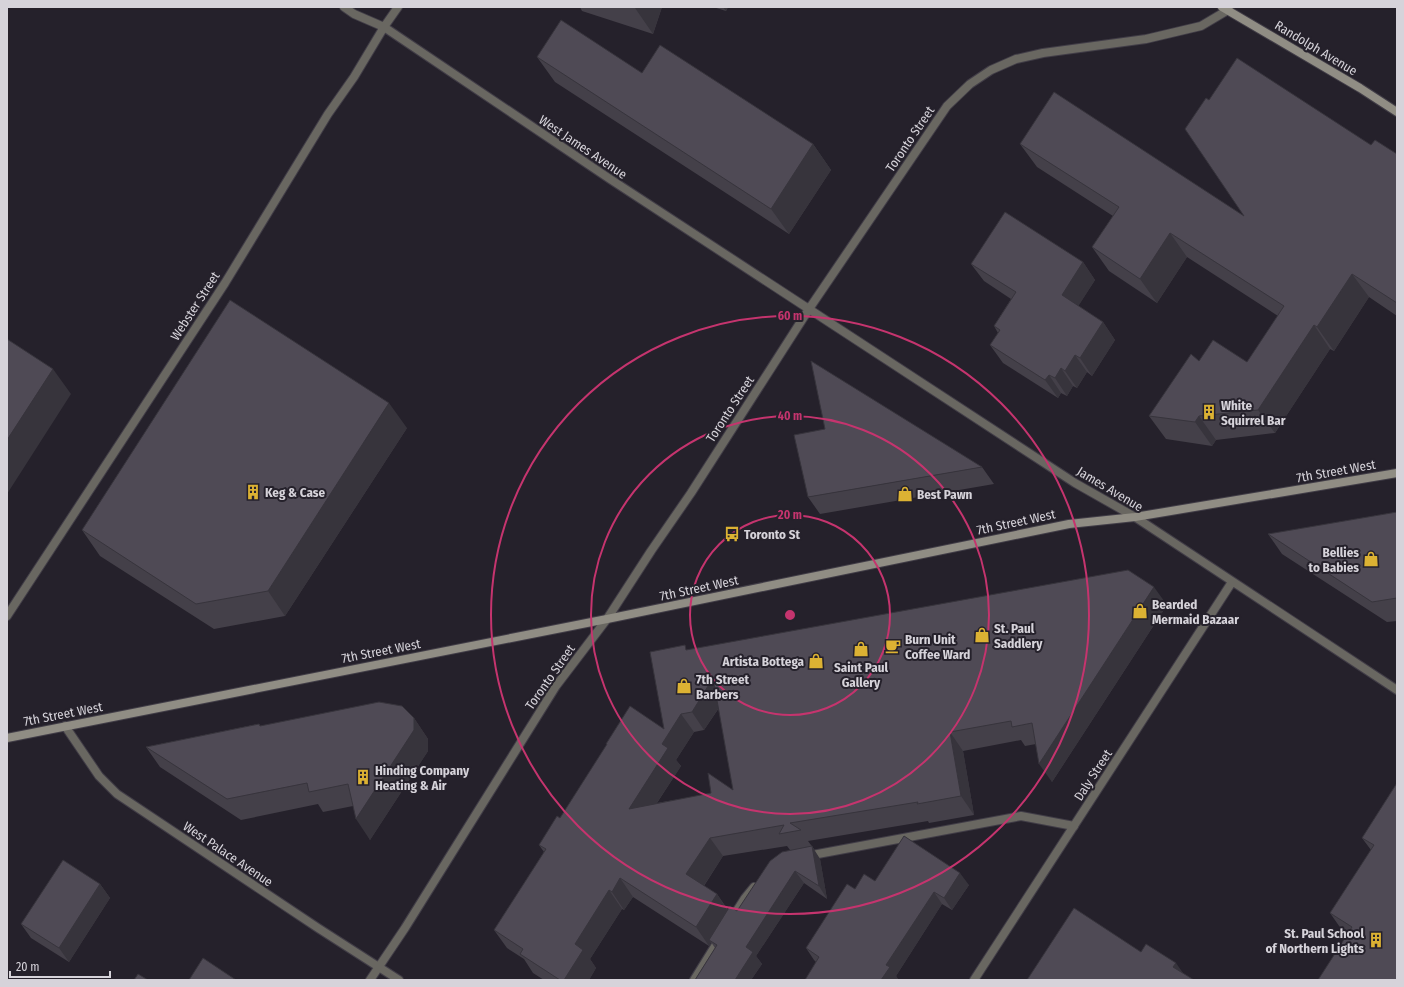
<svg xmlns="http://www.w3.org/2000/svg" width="1404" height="987" viewBox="0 0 1404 987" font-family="'Fira Sans Condensed',sans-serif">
	<rect width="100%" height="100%" fill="#25212b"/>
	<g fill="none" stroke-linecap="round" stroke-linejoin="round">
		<defs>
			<path id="lane" d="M 807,856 L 1021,816 L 1074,826
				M 731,920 L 745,898 L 754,887
				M 694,980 L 720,938"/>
			<path id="street" d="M 344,7 L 354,14 L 384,27 L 610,179 L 1075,483 L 1135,517 L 1397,690
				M 7,616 L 225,283 L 328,114 L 354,77 L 384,27 L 398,7
				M 65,726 L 99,776 L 117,794 L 318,928 L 399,980
				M 370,980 L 405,928 L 556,686 L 607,619 L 651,551 L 691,493 L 809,309 L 947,106 L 970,84 L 991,70 L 1016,59 L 1043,53 L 1146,39 L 1201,26 L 1228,10 L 1229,7
				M 974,980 L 1232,582"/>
			<path id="secondary" d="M 1222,7 L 1360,88 L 1397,112
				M 7,738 L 607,619 L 1069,524 L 1135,517 L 1397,473"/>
		</defs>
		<use href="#lane" stroke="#413d47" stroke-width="10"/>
		<use href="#street" stroke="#413d47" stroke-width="10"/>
		<use href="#secondary" stroke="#413d47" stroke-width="10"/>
		<use href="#lane" stroke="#696761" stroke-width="8"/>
		<use href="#street" stroke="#696761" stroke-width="8"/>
		<use href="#secondary" stroke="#908d84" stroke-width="8"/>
	</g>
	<path fill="#444049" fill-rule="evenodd" d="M 580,7 L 662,7 L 653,34 L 582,11 Z
		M 713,7 L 728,7 L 726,11 Z
		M 537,57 L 813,144 L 831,170 L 789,234 L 555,82 Z
		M 1209,100 L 1371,145 L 1397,154 L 1397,316 L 1369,297 L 1334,351 L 1330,349 L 1275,433 L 1216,440 L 1212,446 L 1166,439 L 1149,416 L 1199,361 L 1247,362 L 1278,316 L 1187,257 L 1157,303 L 1109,271 L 1092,247 L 1113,216 L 1037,167 L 1020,144 L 1244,216 Z
		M 1083,262 L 1095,280 L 1078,306 L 1103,322 L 1115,340 L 1092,376 L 1087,372 L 1077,388 L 1073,386 L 1067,396 L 1061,393 L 1058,398 L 1003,363 L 990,345 L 998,333 L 994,326 L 1011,299 L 984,281 L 971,264 Z
		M 407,428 L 285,616 L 214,629 L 100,556 L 82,530 Z
		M 982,467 L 994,484 L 820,514 L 808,497 Z
		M 1397,512 L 1397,621 L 1387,622 L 1282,554 L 1268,534 Z
		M 1167,605 L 1052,782 L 1036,744 L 1025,746 L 1021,740 L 963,751 L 974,815 L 929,823 L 928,821 L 808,841 L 814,849 L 813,849 L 820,859 L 827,899 L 804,883 L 756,956 L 762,964 L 751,980 L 695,980 L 715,948 L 711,942 L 709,946 L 633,897 L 624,910 L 622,909 L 590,959 L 596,968 L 589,980 L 544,980 L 533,973 L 524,959 L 507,948 L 494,930 L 544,852 L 539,845 L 560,818 L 607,745 L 606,744 L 664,729 L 689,650 ZM 719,708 L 733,790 L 657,803 L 681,766 L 676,760 L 694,732 L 704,730 ZM 787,846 L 790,850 L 737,911 L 728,910 L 717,894 L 704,886 L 723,856 Z
		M 414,718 L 428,739 L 428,751 L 370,840 L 353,806 L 323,812 L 318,804 L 241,820 L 160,767 L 146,747 L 259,724 L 260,726 Z
		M 1397,783 L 1397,980 L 1347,935 L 1344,933 L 1330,913 L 1371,850 L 1362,838 Z
		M 875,881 L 969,885 L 952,910 L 942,904 L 896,976 L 898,979 L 816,962 L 814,960 L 806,948 L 855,889 Z
		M 100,884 L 110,898 L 69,962 L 31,938 L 21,924 Z"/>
	<path fill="#37343c" d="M 635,7 L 662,7 L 653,34 L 635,8 Z
		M 723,7 L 728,7 L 726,11 Z
		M 813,144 L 831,170 L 789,234 L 771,209 Z
		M 1170,233 L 1187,257 L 1157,303 L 1140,279 Z
		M 1083,262 L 1095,280 L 1074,313 L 1062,295 Z
		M 1352,274 L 1369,297 L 1334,351 L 1317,327 Z
		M 1103,322 L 1115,340 L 1092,376 L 1080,358 Z
		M 1314,325 L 1330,349 L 1275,433 L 1258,410 Z
		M 1075,355 L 1087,372 L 1077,388 L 1065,371 Z
		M 1061,368 L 1073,386 L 1067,396 L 1055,378 Z
		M 53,369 L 71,394 L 7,494 L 7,440 Z
		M 1049,375 L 1061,393 L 1058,398 L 1045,380 Z
		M 389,403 L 407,428 L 285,616 L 268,591 Z
		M 1199,416 L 1216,440 L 1212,446 L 1195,422 Z
		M 1154,587 L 1167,605 L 1052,782 L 1039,764 Z
		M 713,678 L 726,697 L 704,730 L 692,712 Z
		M 681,714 L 694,732 L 676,760 L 681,766 L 641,827 L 629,809 L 662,744 Z
		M 414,718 L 428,739 L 428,751 L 370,840 L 356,819 Z
		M 950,732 L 963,751 L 974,815 L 961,796 Z
		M 710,838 L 723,856 L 699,893 L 686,874 Z
		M 812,846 L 820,859 L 827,899 L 819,886 Z
		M 795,871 L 804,883 L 756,956 L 762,964 L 751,980 L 735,980 L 746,947 Z
		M 960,873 L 969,885 L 952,910 L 944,898 Z
		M 620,878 L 633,897 L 624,910 L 612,892 Z
		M 100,884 L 110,898 L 69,962 L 59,948 Z
		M 609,890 L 622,909 L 590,959 L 596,968 L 589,980 L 564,980 L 575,944 Z
		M 934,892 L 942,904 L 896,976 L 898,979 L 898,980 L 881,980 L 886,965 Z
		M 717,894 L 729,913 L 709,940 L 711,942 L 709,946 L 696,927 Z
		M 1176,963 L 1188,980 L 1173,967 Z"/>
	<path fill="#4f4a55" stroke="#37343c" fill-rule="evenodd" d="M 561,20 L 642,73 L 660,45 L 813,144 L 771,209 L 537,57 Z
		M 1237,58 L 1371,145 L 1375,140 L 1397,154 L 1397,303 L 1352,274 L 1317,327 L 1314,325 L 1258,410 L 1199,416 L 1195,422 L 1149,416 L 1191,354 L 1199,361 L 1213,340 L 1247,362 L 1284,306 L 1170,233 L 1140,279 L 1092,247 L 1119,207 L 1020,144 L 1054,92 L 1244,216 L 1185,129 L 1206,98 L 1209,100 Z
		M 1005,212 L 1083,262 L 1062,295 L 1103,322 L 1080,358 L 1075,355 L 1065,371 L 1061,368 L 1055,378 L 1049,375 L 1045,380 L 990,345 L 1000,330 L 994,326 L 1016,292 L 971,264 Z
		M 230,300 L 389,403 L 268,591 L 196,604 L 82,530 Z
		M 7,339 L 53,369 L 7,440 Z
		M 811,361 L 982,467 L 808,497 L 794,435 L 825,429 Z
		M 1397,512 L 1397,598 L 1372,602 L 1268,534 Z
		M 1128,570 L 1154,587 L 1039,764 L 1032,723 L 1012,727 L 1011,721 L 950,732 L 961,796 L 917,804 L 918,802 L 790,823 L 801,830 L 779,834 L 784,825 L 710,838 L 686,874 L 717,894 L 696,927 L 620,878 L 612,892 L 609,890 L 575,944 L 583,950 L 564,980 L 560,980 L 520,954 L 523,949 L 494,930 L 546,849 L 539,845 L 557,816 L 560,818 L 607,744 L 606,744 L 630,706 L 664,729 L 650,652 L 685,645 L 686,650 ZM 713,678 L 733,790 L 708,773 L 711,793 L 629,809 L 668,748 L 662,744 L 681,714 L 692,712 Z
		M 379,702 L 402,706 L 414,718 L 414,730 L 356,819 L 348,784 L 309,792 L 307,783 L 227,799 L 146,747 L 259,724 L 260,726 Z
		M 1397,783 L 1397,980 L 1318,980 L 1352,927 L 1330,913 L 1374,845 L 1362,838 Z
		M 904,836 L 960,873 L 944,898 L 934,892 L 886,965 L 890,967 L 881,980 L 805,980 L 819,957 L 806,948 L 847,884 L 855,889 L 864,874 L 875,881 Z
		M 812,846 L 819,886 L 795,871 L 746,947 L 753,952 L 735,980 L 695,980 L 717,945 L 709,940 L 730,906 L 737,911 L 770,861 L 782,852 Z
		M 63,860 L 100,884 L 59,948 L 21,924 Z
		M 1074,908 L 1141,952 L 1146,944 L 1176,963 L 1173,967 L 1194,980 L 1027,980 Z
		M 203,958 L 236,980 L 189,980 Z
		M 138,974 L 148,980 L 134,980 Z"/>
	<g fill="none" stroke="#c5346e" stroke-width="2">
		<circle cx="790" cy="615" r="100"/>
		<circle cx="790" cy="615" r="199"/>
		<circle cx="790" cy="615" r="299"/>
	</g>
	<defs>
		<symbol id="building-bare" viewBox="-9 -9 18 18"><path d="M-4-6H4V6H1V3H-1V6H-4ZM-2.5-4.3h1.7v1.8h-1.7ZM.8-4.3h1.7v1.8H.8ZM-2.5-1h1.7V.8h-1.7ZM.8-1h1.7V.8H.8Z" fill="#dcb233" stroke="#25212b" stroke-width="2.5" paint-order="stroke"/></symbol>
		<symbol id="shop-bare" viewBox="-9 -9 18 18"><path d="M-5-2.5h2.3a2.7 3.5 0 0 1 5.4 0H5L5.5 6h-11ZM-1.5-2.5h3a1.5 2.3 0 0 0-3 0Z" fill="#dcb233" stroke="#25212b" stroke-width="2.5" paint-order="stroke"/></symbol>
		<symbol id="bus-bare" viewBox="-9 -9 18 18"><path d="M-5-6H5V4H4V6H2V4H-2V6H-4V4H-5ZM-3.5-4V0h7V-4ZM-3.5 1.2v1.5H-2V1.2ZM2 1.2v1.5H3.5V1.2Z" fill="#dcb233" stroke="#25212b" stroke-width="2.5" paint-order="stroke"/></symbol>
		<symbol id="cafe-bare" viewBox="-9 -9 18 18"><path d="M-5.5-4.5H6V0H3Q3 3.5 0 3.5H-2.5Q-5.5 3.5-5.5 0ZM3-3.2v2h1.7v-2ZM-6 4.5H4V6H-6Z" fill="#dcb233" stroke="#25212b" stroke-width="2.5" paint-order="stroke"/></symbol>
	</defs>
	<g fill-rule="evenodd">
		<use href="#building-bare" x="1198" y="401" width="22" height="22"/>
		<use href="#building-bare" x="242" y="481" width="22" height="22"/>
		<use href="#shop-bare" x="894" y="483" width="22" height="22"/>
		<use href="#bus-bare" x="721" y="523" width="22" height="22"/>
		<use href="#shop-bare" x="1360" y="548" width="22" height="22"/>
		<use href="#shop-bare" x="1129" y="600" width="22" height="22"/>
		<use href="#shop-bare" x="971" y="624" width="22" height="22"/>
		<use href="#cafe-bare" x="882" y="635" width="22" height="22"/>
		<use href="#shop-bare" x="850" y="638" width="22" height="22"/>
		<use href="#shop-bare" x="805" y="650" width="22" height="22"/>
		<use href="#shop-bare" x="673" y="675" width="22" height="22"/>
		<use href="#building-bare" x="352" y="766" width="22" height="22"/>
		<use href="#building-bare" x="1365" y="929" width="22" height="22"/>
	</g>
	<g text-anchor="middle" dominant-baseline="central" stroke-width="4" stroke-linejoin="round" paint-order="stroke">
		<g font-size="13" fill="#d6d3da" stroke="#25212b">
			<text transform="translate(1316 48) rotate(31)">Randolph Avenue</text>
			<text transform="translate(910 139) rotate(-56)">Toronto Street</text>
			<text transform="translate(583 147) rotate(34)">West James Avenue</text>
			<text transform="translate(195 306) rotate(-57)">Webster Street</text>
			<text transform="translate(730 409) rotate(-57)">Toronto Street</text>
			<text transform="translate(1336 471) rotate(-10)">7th Street West</text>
			<text transform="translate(1110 489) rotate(31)">James Avenue</text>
			<text transform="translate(1016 522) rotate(-12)">7th Street West</text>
			<text transform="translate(699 588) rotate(-12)">7th Street West</text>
			<text transform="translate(381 651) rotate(-11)">7th Street West</text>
			<text transform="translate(550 677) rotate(-55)">Toronto Street</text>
			<text transform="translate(63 714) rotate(-11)">7th Street West</text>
			<text transform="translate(1093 775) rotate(-57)">Daly Street</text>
			<text transform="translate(228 854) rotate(34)">West Palace Avenue</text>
		</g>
		<g font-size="13" font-weight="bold" fill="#d6d3da" stroke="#25212b" text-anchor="start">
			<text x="1221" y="405">White<tspan x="1221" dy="15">Squirrel Bar</tspan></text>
			<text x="265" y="492">Keg &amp; Case</text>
			<text x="917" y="494">Best Pawn</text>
			<text x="744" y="534">Toronto St</text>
			<text x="1359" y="552" text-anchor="end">Bellies<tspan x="1359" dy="15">to Babies</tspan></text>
			<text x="1152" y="604">Bearded<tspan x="1152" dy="15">Mermaid Bazaar</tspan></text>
			<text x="994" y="628">St. Paul<tspan x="994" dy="15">Saddlery</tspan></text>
			<text x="905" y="639">Burn Unit<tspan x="905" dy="15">Coffee Ward</tspan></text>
			<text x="804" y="661" text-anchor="end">Artista Bottega</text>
			<text x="861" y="667" text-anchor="middle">Saint Paul<tspan x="861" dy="15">Gallery</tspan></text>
			<text x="696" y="679">7th Street<tspan x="696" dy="15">Barbers</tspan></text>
			<text x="375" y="770">Hinding Company<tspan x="375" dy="15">Heating &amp; Air</tspan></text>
			<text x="1364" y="933" text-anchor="end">St. Paul School<tspan x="1364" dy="15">of Northern Lights</tspan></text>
		</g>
	</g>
	<circle cx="790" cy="615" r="6" fill="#c5346e" stroke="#25212b" stroke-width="2"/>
	<g font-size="12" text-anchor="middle" font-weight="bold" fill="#c5346e" stroke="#25212b" stroke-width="4" stroke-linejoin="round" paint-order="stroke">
		<text x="790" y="320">60 m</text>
		<text x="790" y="420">40 m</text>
		<text x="790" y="519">20 m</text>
	</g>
	<rect width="1404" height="987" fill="none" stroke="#d6d3da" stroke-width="16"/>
	<path d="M10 971v6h100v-6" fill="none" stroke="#d6d3da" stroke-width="2"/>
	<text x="16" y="971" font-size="12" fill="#d6d3da" stroke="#25212b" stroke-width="3" paint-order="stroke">20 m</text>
</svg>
